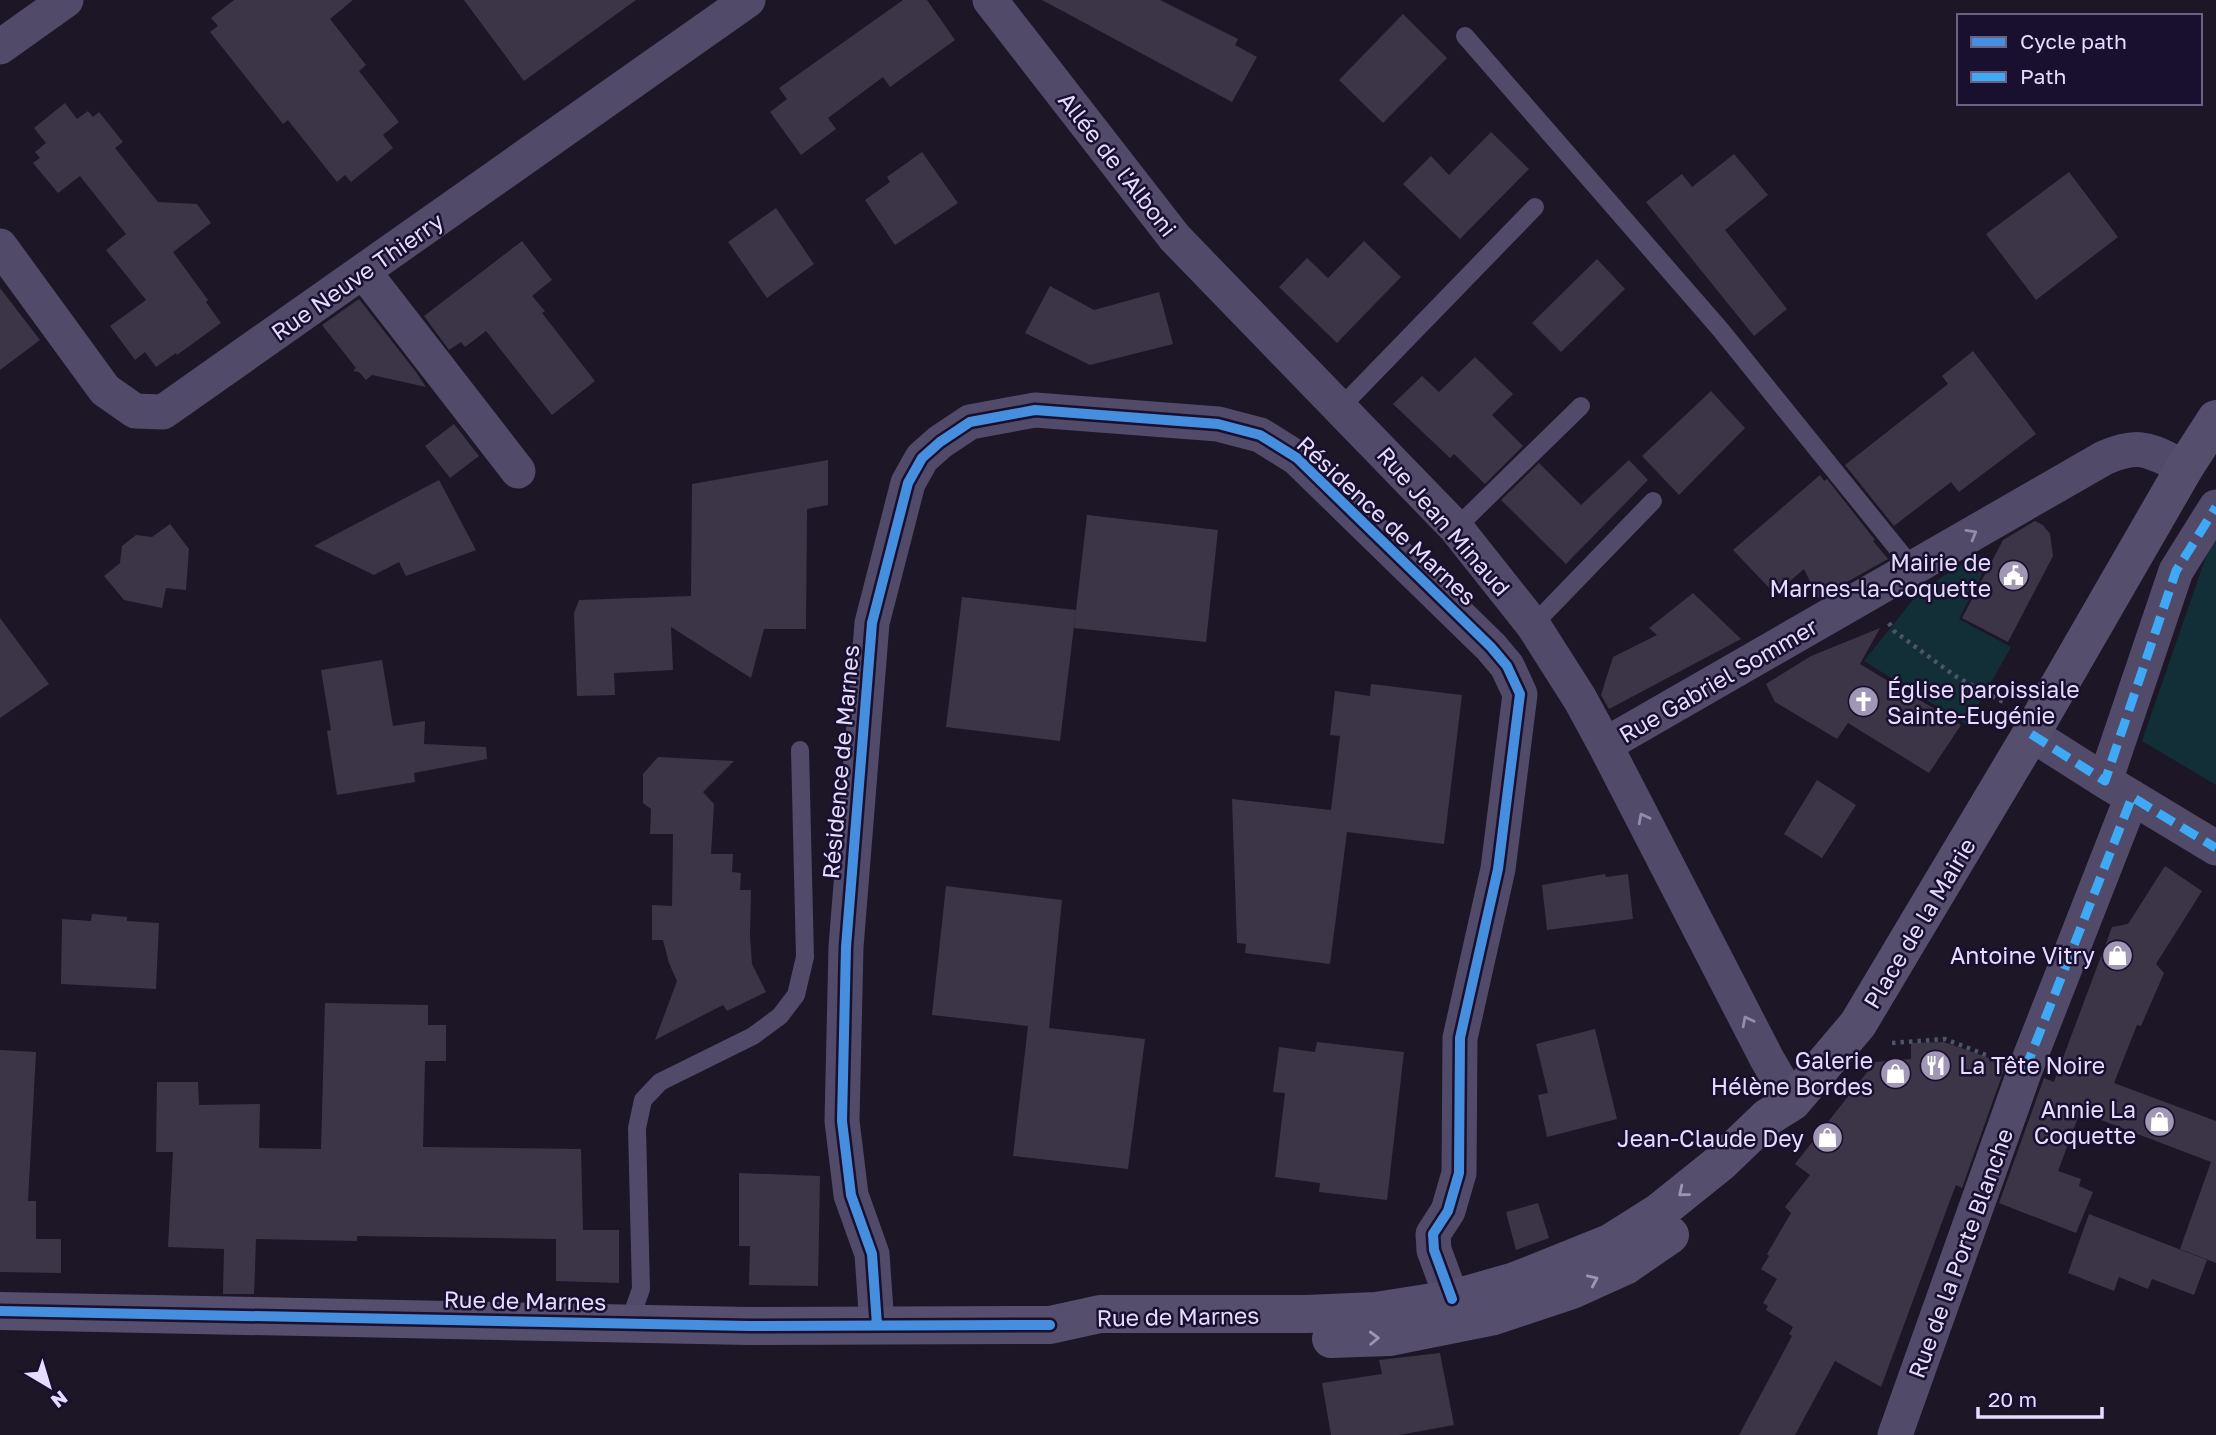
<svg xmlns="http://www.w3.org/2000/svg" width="2216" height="1435" viewBox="0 0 2216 1435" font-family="'Golos Text',sans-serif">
	<rect width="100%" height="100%" fill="#1c1627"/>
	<path fill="#122f37" d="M 2212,539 L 2216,539 L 2216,785 L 2142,741 Z
		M 1978,554 L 1989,561 L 1959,619 L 2011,647 L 1967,725 L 1864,661 L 1920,591 Z"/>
	<path fill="#3c3548" d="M 234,0 L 353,0 L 330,19 L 366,65 L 359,71 L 399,122 L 383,135 L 393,148 L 351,182 L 345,175 L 337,182 L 288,120 L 283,124 L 210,32 L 218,26 L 211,18 Z
		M 464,0 L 636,0 L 524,81 Z
		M 903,0 L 927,0 L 955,40 L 890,87 L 883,77 L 828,118 L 836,129 L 801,155 L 770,112 L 787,99 L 779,88 Z
		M 1042,0 L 1160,0 L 1238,39 L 1235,45 L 1257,57 L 1232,102 Z
		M 1403,14 L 1447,58 L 1383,123 L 1339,80 Z
		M 65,103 L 77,119 L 88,111 L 93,117 L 99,112 L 123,142 L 115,148 L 158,202 L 197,204 L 211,223 L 173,252 L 208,300 L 206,302 L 221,323 L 177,355 L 176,353 L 156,367 L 145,352 L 135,360 L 110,326 L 146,300 L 106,250 L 126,234 L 80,176 L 58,193 L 33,163 L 40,158 L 35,152 L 46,143 L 34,128 Z
		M 1491,132 L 1529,169 L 1460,239 L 1403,184 L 1431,156 L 1449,175 Z
		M 922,152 L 958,203 L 895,245 L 865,200 L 890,182 L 887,177 Z
		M 1734,154 L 1768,195 L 1725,230 L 1787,309 L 1754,336 L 1646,202 L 1682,174 L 1692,187 Z
		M 2069,172 L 2118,237 L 2036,300 L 1986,234 Z
		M 776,208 L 814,264 L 767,298 L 728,242 Z
		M 522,241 L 552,280 L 532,296 L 545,311 L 542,313 L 595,381 L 552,415 L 486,331 L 465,347 L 461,342 L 449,350 L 424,316 Z
		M 1364,241 L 1401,277 L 1337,343 L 1279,287 L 1307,258 L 1328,278 Z
		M 1597,259 L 1625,289 L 1561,352 L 1532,323 Z
		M 1050,286 L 1094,310 L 1159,292 L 1173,344 L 1090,365 L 1025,333 Z
		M 0,288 L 40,340 L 0,370 Z
		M 359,299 L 416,372 L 426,387 L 372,375 L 366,380 L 359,372 L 353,371 L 356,368 L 322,325 Z
		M 1973,351 L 2036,434 L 1959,492 L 1951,482 L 1894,526 L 1845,465 L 1948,384 L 1942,376 Z
		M 1475,357 L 1513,394 L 1492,415 L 1523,446 L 1485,484 L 1454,454 L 1450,458 L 1393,404 L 1422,376 L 1439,392 Z
		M 1711,391 L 1745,428 L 1679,495 L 1642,456 Z
		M 454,424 L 479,456 L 450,478 L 425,446 Z
		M 828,460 L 828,505 L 807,509 L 806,629 L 764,629 L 751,678 L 671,627 L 673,670 L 614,673 L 615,695 L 577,696 L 574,613 L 579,600 L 691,596 L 692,484 Z
		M 1629,460 L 1648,480 L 1566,564 L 1501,500 L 1539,463 L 1581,505 Z
		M 1820,475 L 1824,481 L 1827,479 L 1875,540 L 1873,541 L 1888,559 L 1818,598 L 1804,569 L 1775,594 L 1733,550 Z
		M 439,480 L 476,550 L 406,576 L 399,562 L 374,575 L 314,546 Z
		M 1087,515 L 1218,530 L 1206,642 L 1074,628 Z
		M 2035,521 L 2043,525 L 2050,534 L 2053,556 L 2008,642 L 1962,618 L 2003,540 Z
		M 170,524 L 189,549 L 186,590 L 166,588 L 162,608 L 124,600 L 104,576 L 120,563 L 122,546 L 136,535 L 152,537 Z
		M 1693,593 L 1741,639 L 1609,709 L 1601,695 L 1613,657 L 1657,635 L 1649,628 Z
		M 962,597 L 1076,610 L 1060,741 L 946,727 Z
		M 0,618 L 49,684 L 0,718 Z
		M 1880,628 L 1860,664 L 1961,725 L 1929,773 L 1848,723 L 1837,739 L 1775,702 L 1766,684 L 1811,656 Z
		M 382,660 L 393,726 L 425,721 L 424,744 L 486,747 L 487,759 L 414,773 L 415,782 L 337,795 L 327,731 L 331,730 L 321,670 Z
		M 1371,684 L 1462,695 L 1444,844 L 1347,832 L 1330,964 L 1245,953 L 1246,944 L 1237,943 L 1232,799 L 1331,810 L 1340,736 L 1330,735 L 1335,691 L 1370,696 Z
		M 658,757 L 734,761 L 703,792 L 714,804 L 711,854 L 733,854 L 732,872 L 741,873 L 740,890 L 751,890 L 750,936 L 752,964 L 766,992 L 727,1011 L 723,1005 L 655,1040 L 677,981 L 669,963 L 663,940 L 652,940 L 652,905 L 672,906 L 673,834 L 650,834 L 651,809 L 643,803 L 643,774 Z
		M 1817,780 L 1856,805 L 1822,858 L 1784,834 Z
		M 2165,866 L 2202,891 L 2156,964 L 2164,973 L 2141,1026 L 2137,1025 L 2114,1083 L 2216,1121 L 2216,1263 L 2180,1249 L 2211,1162 L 2080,1112 L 2058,1171 L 2081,1179 L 2079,1186 L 2093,1192 L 2076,1233 L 1999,1203 L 2044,1078 L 2054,1082 L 2112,927 L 2128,924 Z
		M 1605,874 L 1606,877 L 1628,874 L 1633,919 L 1547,930 L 1542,885 Z
		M 946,886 L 1062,900 L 1049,1028 L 1145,1039 L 1128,1169 L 1013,1156 L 1028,1026 L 932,1015 Z
		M 92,914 L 127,917 L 127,921 L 159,923 L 156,989 L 61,984 L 62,919 L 91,921 Z
		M 325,1003 L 428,1005 L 428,1025 L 446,1025 L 446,1061 L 425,1061 L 423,1147 L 581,1149 L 583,1230 L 619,1230 L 619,1283 L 556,1281 L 556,1239 L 357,1236 L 357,1241 L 256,1239 L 254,1294 L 223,1294 L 224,1249 L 168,1247 L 173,1152 L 156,1152 L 157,1082 L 198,1082 L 199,1105 L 260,1104 L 259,1148 L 321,1149 Z
		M 1595,1029 L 1617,1119 L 1547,1137 L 1538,1095 L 1548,1093 L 1536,1044 Z
		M 1317,1042 L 1404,1052 L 1387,1200 L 1319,1192 L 1320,1183 L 1275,1177 L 1285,1093 L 1273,1092 L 1279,1047 L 1315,1052 Z
		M 1944,1042 L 2006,1064 L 1962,1188 L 1956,1185 L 1952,1195 L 1881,1387 L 1835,1361 L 1795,1435 L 1739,1435 L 1792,1336 L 1789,1334 L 1793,1327 L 1766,1310 L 1768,1306 L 1763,1303 L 1777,1279 L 1761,1269 L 1769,1256 L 1767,1254 L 1791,1213 L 1785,1207 L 1810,1175 L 1795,1164 L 1875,1062 L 1911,1059 L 1911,1043 Z
		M 0,1050 L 36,1052 L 28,1201 L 36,1201 L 36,1239 L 61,1239 L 61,1273 L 0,1272 Z
		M 739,1173 L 820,1176 L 818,1286 L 749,1285 L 750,1246 L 739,1246 Z
		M 1538,1203 L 1549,1238 L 1516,1250 L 1506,1212 Z
		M 2089,1214 L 2207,1260 L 2194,1295 L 2152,1279 L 2148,1289 L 2119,1277 L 2114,1291 L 2068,1273 Z
		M 1440,1353 L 1454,1425 L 1399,1435 L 1331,1435 L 1322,1383 L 1382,1374 L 1379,1360 Z"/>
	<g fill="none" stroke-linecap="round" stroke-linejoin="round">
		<path stroke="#4c566a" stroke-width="4.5" stroke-dasharray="3.5 5" stroke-linecap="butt" d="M 1889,623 L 1894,631 L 1955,676 L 2005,703
			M 1892,1043 L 1945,1039 L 1989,1056"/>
		<path stroke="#514a68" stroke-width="18" d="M 1465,36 L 1720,329 L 1913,568
			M 1341,407 L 1535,207
			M 1456,528 L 1581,406
			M 1533,625 L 1653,501
			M 629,1323 L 641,1289 L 637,1128 L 643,1100 L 660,1082 L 753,1036 L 780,1016 L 796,995 L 805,957 L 800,750"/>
		<path stroke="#514a68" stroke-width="35" d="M 990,0 L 1175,238 L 1456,528 L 1533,625 L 1580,699 L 1605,745 L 1767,1059 L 1792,1102
			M 0,47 L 66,0
			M 0,246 L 105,390 L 135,411 L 163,412 L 748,0
			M 363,271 L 518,471
			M 2031,734 L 2105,781 L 2216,848
			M 1605,745 L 2104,458 C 2142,441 2150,452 2185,467
			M 2105,781 L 2176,571 L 2216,507
			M 877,1325 L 872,1254 L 851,1195 L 842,1121 L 846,947 L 872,623 L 908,483 L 922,458 L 940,442 L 970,422 L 1035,410 L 1218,424 L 1260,435 L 1297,458 L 1491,647 L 1507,666 L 1520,694 L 1498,869 L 1460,1038 L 1459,1173 L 1448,1211 L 1433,1234 L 1434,1250 L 1452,1299
			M 1895,1435 L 2025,1070 L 2132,797"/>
		<path stroke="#564e6d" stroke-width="38" d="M 0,1311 L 749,1326 L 1050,1325 L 1100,1314 L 1306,1314 L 1376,1311 L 1452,1299 L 1515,1281 L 1610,1243 L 1659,1212 L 1720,1163 L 1768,1117 L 1792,1102 L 1858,1024 L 2031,734 L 2185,467 L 2216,419
			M 1331,1339 L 1389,1337 L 1494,1316 L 1572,1290 L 1625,1266 L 1670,1235"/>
		<path stroke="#3fa9f5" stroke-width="9" stroke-dasharray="18 9" stroke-linecap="butt" d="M 2031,734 L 2105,781 L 2176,571 L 2216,507
			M 2025,1070 L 2132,797 L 2216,848"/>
		<defs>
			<path id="cycleway" d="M 0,1311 L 749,1326 L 1050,1325
				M 877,1325 L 872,1254 L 851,1195 L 842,1121 L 846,947 L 872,623 L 908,483 L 922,458 L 940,442 L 970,422 L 1035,410 L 1218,424 L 1260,435 L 1297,458 L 1491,647 L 1507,666 L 1520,694 L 1498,869 L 1460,1038 L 1459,1173 L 1448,1211 L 1433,1234 L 1434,1250 L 1452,1299"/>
		</defs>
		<use href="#cycleway" stroke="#190f2e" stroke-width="15"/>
		<use href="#cycleway" stroke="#468fdf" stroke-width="10"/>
	</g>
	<defs><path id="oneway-chevron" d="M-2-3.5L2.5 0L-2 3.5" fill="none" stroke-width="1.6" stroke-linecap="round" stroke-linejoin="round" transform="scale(1.75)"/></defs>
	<g stroke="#948cac">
		<use href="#oneway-chevron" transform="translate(1972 534) rotate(-30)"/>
		<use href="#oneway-chevron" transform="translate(1643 818) rotate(-117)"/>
		<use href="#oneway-chevron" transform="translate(1747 1021) rotate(-117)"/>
	</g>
	<g stroke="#9e95b6">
		<use href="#oneway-chevron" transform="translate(1683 1192) rotate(141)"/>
		<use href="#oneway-chevron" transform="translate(1593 1280) rotate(-24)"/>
		<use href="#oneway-chevron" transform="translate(1374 1338) rotate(-2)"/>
	</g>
	<defs>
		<symbol id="civic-disc" viewBox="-11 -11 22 22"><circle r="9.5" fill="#9f97b3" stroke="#190f2e"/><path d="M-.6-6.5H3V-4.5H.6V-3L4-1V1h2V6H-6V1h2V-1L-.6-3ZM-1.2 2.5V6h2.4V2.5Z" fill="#fff"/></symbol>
		<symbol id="church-disc" viewBox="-11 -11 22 22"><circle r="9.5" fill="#9f97b3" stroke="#190f2e"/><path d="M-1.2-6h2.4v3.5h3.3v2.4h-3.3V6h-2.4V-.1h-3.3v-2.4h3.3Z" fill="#fff"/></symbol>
		<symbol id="shop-disc" viewBox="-11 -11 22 22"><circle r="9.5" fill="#9f97b3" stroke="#190f2e"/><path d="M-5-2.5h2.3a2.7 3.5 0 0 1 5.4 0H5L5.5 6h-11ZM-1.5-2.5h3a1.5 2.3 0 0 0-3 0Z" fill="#fff"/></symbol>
		<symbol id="restaurant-disc" viewBox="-11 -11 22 22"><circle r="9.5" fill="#9f97b3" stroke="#190f2e"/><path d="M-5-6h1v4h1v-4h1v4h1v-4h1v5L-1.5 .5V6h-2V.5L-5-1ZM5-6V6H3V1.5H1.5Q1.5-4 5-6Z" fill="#fff"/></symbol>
	</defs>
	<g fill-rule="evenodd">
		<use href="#civic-disc" x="1996" y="558" width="35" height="35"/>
		<use href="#church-disc" x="1846" y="684" width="35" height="35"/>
		<use href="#shop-disc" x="2100" y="938" width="35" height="35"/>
		<use href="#restaurant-disc" x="1918" y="1048" width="35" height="35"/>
		<use href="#shop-disc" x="1878" y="1056" width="35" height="35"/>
		<use href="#shop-disc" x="2142" y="1104" width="35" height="35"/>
		<use href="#shop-disc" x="1810" y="1120" width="35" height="35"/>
	</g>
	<g text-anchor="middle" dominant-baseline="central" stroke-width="5" stroke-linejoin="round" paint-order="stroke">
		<g font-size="23" fill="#e6dcff" stroke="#190f2e">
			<text transform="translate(1118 164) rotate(52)">Allée de l'Alboni</text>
			<text transform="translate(357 276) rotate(-35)">Rue Neuve Thierry</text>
			<text transform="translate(1387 520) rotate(43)">Résidence de Marnes</text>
			<text transform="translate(1444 521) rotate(49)">Rue Jean Minaud</text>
			<text transform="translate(1718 680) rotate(-30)">Rue Gabriel Sommer</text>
			<text transform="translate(840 762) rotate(-85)">Résidence de Marnes</text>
			<text transform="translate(1919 923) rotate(-59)">Place de la Mairie</text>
			<text transform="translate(1960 1253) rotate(-70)">Rue de la Porte Blanche</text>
			<text transform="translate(525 1300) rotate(1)">Rue de Marnes</text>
			<text transform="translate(1178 1316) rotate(-1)">Rue de Marnes</text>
		</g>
		<g font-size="23" fill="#e6dcff" stroke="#190f2e" text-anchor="end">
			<text x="1991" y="562">Mairie de<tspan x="1991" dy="26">Marnes-la-Coquette</tspan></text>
			<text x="1887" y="689" text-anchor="start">Église paroissiale<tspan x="1887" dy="26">Sainte-Eugénie</tspan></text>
			<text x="2095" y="955">Antoine Vitry</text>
			<text x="1873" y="1060">Galerie<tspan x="1873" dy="26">Hélène Bordes</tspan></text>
			<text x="1959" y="1065" text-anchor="start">La Tête Noire</text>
			<text x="2136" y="1109">Annie La<tspan x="2136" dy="26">Coquette</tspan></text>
			<text x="1804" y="1138">Jean-Claude Dey</text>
		</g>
	</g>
	<rect x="1957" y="14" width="245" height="91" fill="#190f2e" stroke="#6b6182" stroke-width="2"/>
	<rect x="1971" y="37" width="35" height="10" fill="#468fdf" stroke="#6b6182" stroke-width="2"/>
	<text x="2020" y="49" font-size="21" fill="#e6dcff">Cycle path</text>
	<rect x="1971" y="72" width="35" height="10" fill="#3fa9f5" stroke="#6b6182" stroke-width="2"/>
	<text x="2020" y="84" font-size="21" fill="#e6dcff">Path</text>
	<g transform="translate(49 1386) rotate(142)" stroke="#190f2e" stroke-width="5" paint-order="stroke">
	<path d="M0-5L12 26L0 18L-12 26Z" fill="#e6dcff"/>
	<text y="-10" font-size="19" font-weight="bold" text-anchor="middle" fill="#e6dcff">N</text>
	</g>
	<path d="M1978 1407v10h124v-10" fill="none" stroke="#e6dcff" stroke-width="3.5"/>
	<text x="1988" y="1407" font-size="21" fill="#e6dcff" stroke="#190f2e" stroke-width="5" paint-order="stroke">20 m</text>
</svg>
